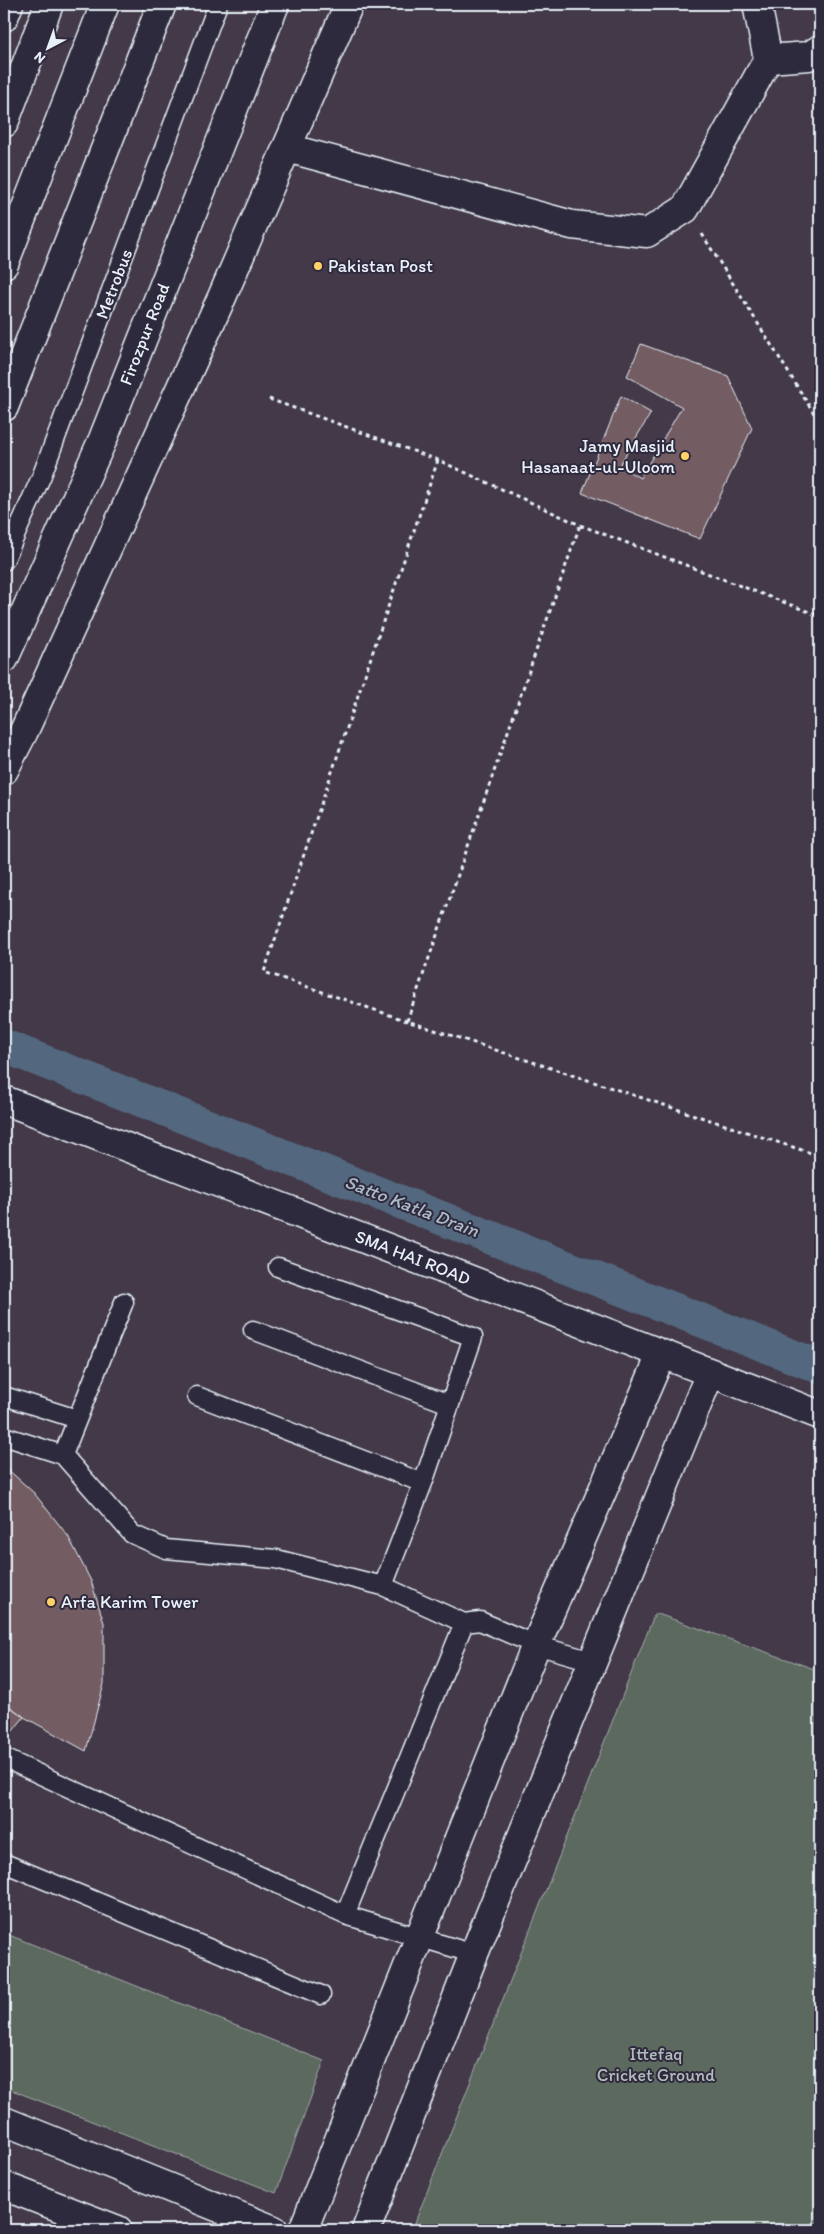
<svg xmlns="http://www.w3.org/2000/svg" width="824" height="2234" viewBox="0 0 824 2234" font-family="Itim,sans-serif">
	<rect width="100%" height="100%" fill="#433948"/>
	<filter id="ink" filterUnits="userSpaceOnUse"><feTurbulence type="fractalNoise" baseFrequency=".02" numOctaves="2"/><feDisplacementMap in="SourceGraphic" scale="10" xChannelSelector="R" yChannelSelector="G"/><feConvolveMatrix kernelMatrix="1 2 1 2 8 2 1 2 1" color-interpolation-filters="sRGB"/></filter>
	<g filter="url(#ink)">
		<path fill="#5c695e" stroke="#a2adab" d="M 655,1613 L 820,1671 L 820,2230 L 412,2230 Z
			M 4,1933 L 324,2061 L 276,2193 L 4,2087 Z"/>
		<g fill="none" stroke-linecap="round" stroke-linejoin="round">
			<path stroke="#53677f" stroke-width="34" d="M 4,1046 L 820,1367"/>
		</g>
		<path fill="#735c62" stroke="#e8f1f8" d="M 641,344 L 728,376 L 752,428 L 700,539 L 582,493 L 621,396 L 651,413 L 619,466 L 640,478 L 682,407 L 627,376 Z
			M 4,1466 L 34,1493 L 68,1536 L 91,1581 L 104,1623 L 104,1684 L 86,1751 L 24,1717 L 4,1702 Z
			M 4,1702 L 24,1717 L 4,1742 Z"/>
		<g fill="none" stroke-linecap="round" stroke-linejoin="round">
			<defs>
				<path id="lane" d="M 4,561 L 42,475 L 218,4
					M 278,1267 L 473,1337 L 423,1483 L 383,1586 L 464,1623 L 345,1915
					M 253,1330 L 449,1404
					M 4,1396 L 77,1419
					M 197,1396 L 423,1483
					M 4,1436 L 63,1455 L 124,1302
					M 63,1455 L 132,1534 L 166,1549 L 276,1559 L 383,1586
					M 464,1623 L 480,1621 L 536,1645 L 592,1661
					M 4,1758 L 345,1915 L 474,1954
					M 4,1863 L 321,1995"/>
				<g id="street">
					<path d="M 768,59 L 809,56 L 820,49"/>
					<path d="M 287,148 L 572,225 L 647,233 L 685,209 L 768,59 L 757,4"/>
					<path id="s1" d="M 4,1100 C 276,1203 548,1311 820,1415"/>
					<path d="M 303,2230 L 536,1645 L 661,1355"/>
					<path d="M 366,2230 L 474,1954 L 710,1373"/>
				</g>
				<path id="secondary" d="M 4,2121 L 274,2230
					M 4,2186 L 118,2230"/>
				<g id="primary">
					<path d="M 4,17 L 9,4"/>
					<path d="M 4,123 L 49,4"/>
					<path d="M 4,264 L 105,4"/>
					<path d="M 4,407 L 162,4"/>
					<path id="s2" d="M 4,659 L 103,439 L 275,4"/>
					<path d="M 4,770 L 24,731 L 222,297 L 349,4"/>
				</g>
			</defs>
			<use href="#lane" stroke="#e8f1f8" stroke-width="21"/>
			<use href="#street" stroke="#e8f1f8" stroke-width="31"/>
			<use href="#secondary" stroke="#e8f1f8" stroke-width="31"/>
			<use href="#primary" stroke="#e8f1f8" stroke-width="31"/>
			<path stroke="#e8f1f8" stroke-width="3" stroke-dasharray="4 4" stroke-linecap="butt" d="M 702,234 L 820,423
				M 269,399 L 438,460 L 580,525 L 820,616
				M 438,460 L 264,972 L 407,1021 L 820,1156
				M 407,1021 L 580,525"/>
			<use href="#lane" stroke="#2f2a3d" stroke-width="18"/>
			<use href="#street" stroke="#2f2a3d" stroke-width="28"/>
			<use href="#secondary" stroke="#2f2a3d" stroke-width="28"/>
			<use href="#primary" stroke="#2f2a3d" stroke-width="28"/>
		</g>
	</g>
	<g fill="#ffd166" stroke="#2f2a3d" stroke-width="2">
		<circle cx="318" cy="266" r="5"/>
		<circle cx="685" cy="456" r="5"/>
		<circle cx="51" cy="1602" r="5"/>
	</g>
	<g text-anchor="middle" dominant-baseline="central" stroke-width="4" stroke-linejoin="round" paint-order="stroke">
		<g font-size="18" fill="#e8f1f8" stroke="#2f2a3d" text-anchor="start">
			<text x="328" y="266">Pakistan Post</text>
			<text x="675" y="446" text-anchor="end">Jamy Masjid<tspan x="675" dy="21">Hasanaat-ul-Uloom</tspan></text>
			<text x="61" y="1602">Arfa Karim Tower</text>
		</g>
		<g font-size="18" fill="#e8f1f8" stroke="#2f2a3d">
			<text transform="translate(114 284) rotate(-69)">Metrobus</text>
			<text stroke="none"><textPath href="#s2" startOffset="354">Firozpur Road</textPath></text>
			<text stroke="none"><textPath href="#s1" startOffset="438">SMA HAI ROAD</textPath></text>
		</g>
		<g font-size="18" fill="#b0bbba" stroke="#2f2a3d">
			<text x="656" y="2054">Ittefaq<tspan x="656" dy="21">Cricket Ground</tspan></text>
		</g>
		<g font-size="19" font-style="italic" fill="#acbac8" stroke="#2f2a3d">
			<text transform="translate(412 1206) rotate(21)">Satto Katla Drain</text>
		</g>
	</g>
	<rect width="824" height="2234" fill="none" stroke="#2f2a3d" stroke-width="20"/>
	<rect x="10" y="10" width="804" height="2214" fill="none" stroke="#e8f1f8" stroke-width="2" filter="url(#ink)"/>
	<g transform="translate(48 48) rotate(221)" stroke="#2f2a3d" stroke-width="4" paint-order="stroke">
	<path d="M0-4L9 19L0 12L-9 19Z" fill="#e8f1f8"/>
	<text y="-8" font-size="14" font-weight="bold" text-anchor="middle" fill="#e8f1f8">N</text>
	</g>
</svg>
